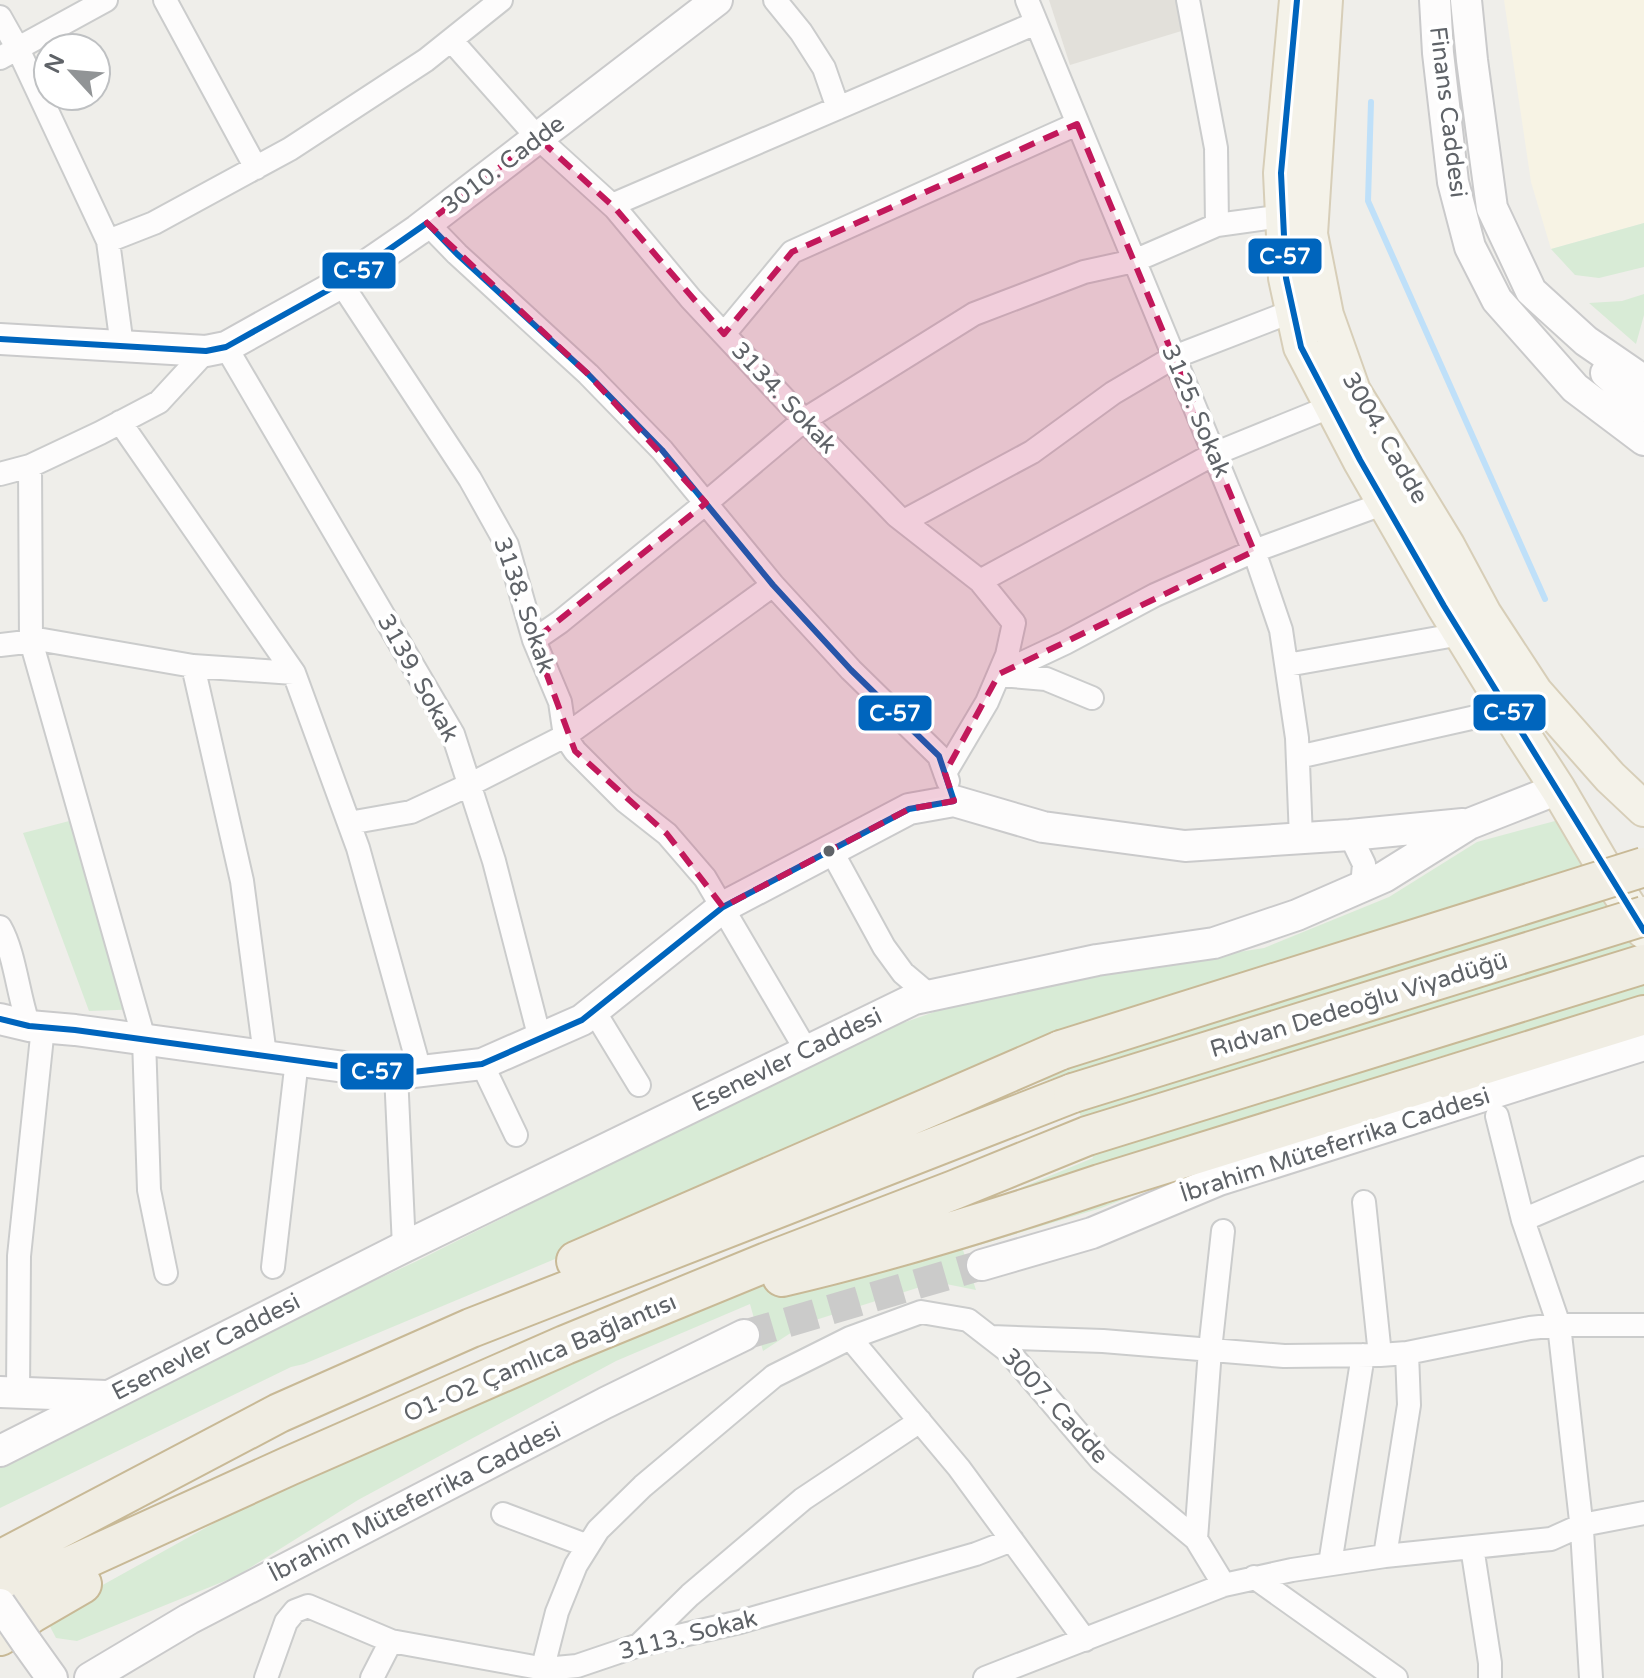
<svg xmlns="http://www.w3.org/2000/svg" width="1644" height="1678" viewBox="0 0 1644 1678" font-family="'Varela Round',sans-serif">
	<rect width="100%" height="100%" fill="#efeeea"/>
	<path fill="#f7f3e4" d="M 1504,0 L 1644,0 L 1644,223 L 1551,249 L 1531,182 Z"/>
	<path fill="#e2e0da" d="M 1049,0 L 1182,0 L 1188,29 L 1070,65 Z"/>
	<path fill="#d8ebd6" d="M 1644,223 L 1644,267 L 1599,278 L 1575,275 L 1551,249 Z
		M 1644,294 L 1644,315 L 1636,344 L 1589,303 L 1622,301 Z
		M 77,819 L 145,1009 L 89,1011 L 23,833 Z
		M 1555,821 L 1615,908 L 1644,966 L 1644,999 L 1428,1060 L 1341,1099 L 1197,1171 L 1101,1208 L 963,1250 L 976,1290 L 936,1282 L 806,1323 L 763,1351 L 750,1304 L 616,1361 L 358,1500 L 237,1576 L 77,1641 L 56,1638 L 45,1617 L 281,1486 L 659,1320 L 851,1252 L 1018,1189 L 1093,1158 L 1068,1074 L 842,1139 L 304,1364 L 291,1367 L 0,1508 L 0,1462 L 166,1377 L 417,1261 L 863,1037 L 937,1011 L 1061,982 L 1157,965 L 1264,948 L 1389,897 L 1477,842 Z"/>
	<g fill="none" stroke-linecap="round" stroke-linejoin="round">
		<path stroke="#bfe0f9" stroke-width="6" d="M 1371,102 L 1368,201 L 1545,599"/>
		<path stroke="#cbcbca" stroke-width="30" stroke-dasharray="30 15" stroke-linecap="butt" d="M 744,1335 L 982,1265"/>
		<defs>
			<path id="street" d="M 165,0 L 256,168
				M 775,0 L 801,32 L 824,68 L 838,108
				M 1027,0 L 1254,551 L 1281,630 L 1297,738 L 1301,838
				M 1188,0 L 1216,148 L 1217,225
				M 0,17 L 18,49 L 108,241 L 122,346
				M 451,40 L 538,138 L 615,208 L 691,299 L 804,420 L 897,516 L 980,581 L 1014,623 L 1007,655 L 987,702 L 945,773
				M 0,58 L 106,0
				M 612,205 L 1036,23
				M 427,223 L 457,254 L 588,374 L 662,450 L 773,585 L 851,670 L 939,756 L 948,781
				M 108,241 L 154,223 L 290,149 L 426,60 L 501,0
				M 341,283 L 470,479 L 507,545 L 534,640 L 560,702 L 565,736 L 575,751 L 625,801 L 667,834 L 705,878 L 806,1050
				M 724,334 L 792,252 L 1077,124
				M 226,347 L 453,734 L 494,861 L 540,1039
				M 120,422 L 294,673 L 358,848 L 420,1071
				M 30,466 L 31,641 L 144,1039 L 149,1190 L 166,1273
				M 0,474 L 30,466 L 100,433 L 159,402 L 206,351
				M 904,521 L 1032,452 L 1113,393 L 1174,357 L 1293,311
				M 980,581 L 1214,454 L 1332,406
				M 534,640 L 560,622 L 706,503 L 804,420 L 974,314 L 1084,272 L 1134,261 L 1217,225 L 1283,216
				M 0,645 L 43,640 L 193,666 L 294,673
				M 1287,665 L 1461,634
				M 193,666 L 242,881 L 265,1055
				M 999,674 L 1065,643 L 1155,595 L 1254,551 L 1385,503
				M 1000,675 L 1046,679 L 1092,698
				M 1298,757 L 1507,710
				M 349,823 L 411,812 L 469,785 L 565,736 L 773,585
				M 1350,835 L 1364,864 L 1362,887
				M 831,850 L 884,947 L 903,973 L 929,995
				M 0,927 C 15,953 18,996 29,1026
				M 594,1011 L 639,1085
				M 482,1064 L 516,1135
				M 396,1074 L 404,1247
				M 1497,1116 L 1523,1220 L 1559,1325 L 1582,1530 L 1591,1678
				M 1364,1202 L 1380,1355
				M 1523,1220 L 1644,1168
				M 273,1267 L 297,1060
				M 991,1337 L 1103,1341 L 1284,1356 L 1380,1355 L 1407,1353 L 1530,1328 L 1559,1325 L 1644,1325
				M 850,1338 L 959,1468 L 1085,1640
				M 18,1394 L 19,1256 L 43,1027
				M 503,1514 L 588,1546
				M 1196,1539 L 1210,1350 L 1223,1231
				M 1472,1547 L 1490,1663 L 1490,1678
				M 1385,1556 L 1409,1405 L 1407,1353
				M 1330,1564 L 1363,1355
				M 1254,1577 L 1396,1678
				M 640,1644 L 690,1595 L 803,1499 L 920,1421
				M 266,1678 L 286,1622 L 295,1611 L 308,1606 L 391,1641 L 545,1669 L 577,1666 L 639,1645 L 740,1622 L 976,1554 L 1012,1540
				M 372,1678 L 391,1641
				M 545,1678 L 544,1663 L 557,1612 L 576,1565 L 598,1530 L 643,1486 L 774,1376 L 850,1338 L 921,1312 L 968,1320 L 1008,1351 L 1101,1460 L 1196,1539 L 1224,1585
				M 985,1678 L 1224,1585 L 1292,1570 L 1385,1556 L 1551,1539 L 1582,1525 L 1644,1513"/>
			<path id="secondary" d="M 1435,0 L 1438,53 L 1453,182 L 1470,247 L 1497,300 L 1575,388 L 1644,440
				M 1466,0 L 1472,60 L 1492,208 L 1531,291 L 1586,341 L 1644,381
				M 0,339 L 206,351 L 226,347 L 341,283 L 418,230 L 717,0
				M 1606,373 L 1644,406
				M 0,1019 L 29,1026 L 75,1030 L 396,1074 L 482,1064 L 582,1020 L 723,907 L 909,809 L 954,801 L 1043,827 L 1185,846 L 1350,835 L 1463,824
				M 982,1265 L 1092,1233 L 1219,1180 L 1644,1045
				M 0,1392 L 106,1396
				M 0,1451 L 404,1247 L 914,999 L 1097,960 L 1214,943 L 1297,915 L 1384,877 L 1469,824 L 1558,789
				M 27,1643 L 52,1678
				M 90,1678 L 189,1619 L 605,1403 L 744,1335"/>
			<path id="primary" d="M 1297,0 L 1281,173 L 1286,278 L 1301,347 L 1360,460 L 1444,606 L 1523,735 L 1558,789 L 1609,876 L 1644,931
				M 1325,0 L 1310,234 L 1326,315 L 1353,391 L 1447,545 L 1484,614 L 1535,692 L 1610,777 L 1644,809"/>
			<path id="highway" d="M 576,1261 L 1061,1050
				M 782,1277 C 890,1252 996,1219 1100,1184 L 1644,1015
				M 0,1560 L 279,1413 L 471,1328 L 1073,1093
				M 0,1598 L 289,1466 L 565,1345 L 767,1262 L 954,1190 L 1087,1136 L 1644,964
				M 0,1636 L 32,1613 L 82,1584"/>
		</defs>
		<use href="#street" stroke="#cbcccc" stroke-width="26"/>
		<use href="#secondary" stroke="#cacacb" stroke-width="34"/>
		<use href="#primary" stroke="#d7ceb8" stroke-width="38"/>
		<use href="#highway" stroke="#c8b996" stroke-width="42"/>
		<use href="#street" stroke="#fdfcfc" stroke-width="22"/>
		<use href="#secondary" stroke="#fdfcfc" stroke-width="30"/>
		<use href="#primary" stroke="#f4f2e9" stroke-width="34"/>
		<use href="#highway" stroke="#f0ede3" stroke-width="38"/>
		<defs>
			<path id="secondary-bridge" d="M 0,1604 L 27,1643"/>
			<path id="highway-bridge" d="M 1061,1050 L 1644,867
				M 1073,1093 L 1644,916"/>
		</defs>
		<use href="#secondary-bridge" stroke="#cacacb" stroke-width="34" stroke-linecap="butt"/>
		<use href="#highway-bridge" stroke="#c8b996" stroke-width="42" stroke-linecap="butt"/>
		<use href="#secondary-bridge" stroke="#fdfcfc" stroke-width="30"/>
		<use href="#highway-bridge" stroke="#f0ede3" stroke-width="38"/>
		<defs>
			<path id="bus-1" d="M 1297,0 L 1281,173 L 1286,278 L 1301,347 L 1360,460 L 1444,606 L 1644,931
				M 0,339 L 206,351 L 226,347 L 341,283 L 427,223 L 457,254 L 588,374 L 662,450 L 773,585 L 851,670 L 939,756 L 954,801 L 909,809 L 723,907 L 582,1020 L 482,1064 L 396,1074 L 75,1030 L 29,1026 L 0,1019"/>
		</defs>
		<use href="#bus-1" stroke="#fff" stroke-width="12"/>
		<use href="#bus-1" stroke="#0065bd" stroke-width="6"/>
	</g>
	<path fill="#c2185b" fill-opacity="0.2" stroke="#c2185b" stroke-width="6" stroke-dasharray="16 10" stroke-linejoin="round" d="M 1077,124 L 1254,551 L 999,674 L 945,773 L 954,801 L 909,809 L 723,907 L 667,834 L 575,751 L 534,640 L 706,503 L 588,374 L 427,223 L 538,138 L 615,208 L 724,334 L 792,252 Z"/>
	<circle fill="#5f6368" stroke="#fff" stroke-width="3" cx="829" cy="851" r="7"/>
	<g text-anchor="middle" dominant-baseline="central" stroke-width="8" stroke-linejoin="round" paint-order="stroke">
		<g font-size="24" fill="#5f6368" stroke="#fff">
			<text transform="translate(1448 112) rotate(83)">Finans Caddesi</text>
			<text transform="translate(503 165) rotate(-37)">3010. Cadde</text>
			<text transform="translate(784 398) rotate(47)">3134. Sokak</text>
			<text transform="translate(1196 411) rotate(67)">3125. Sokak</text>
			<text transform="translate(1385 438) rotate(60)">3004. Cadde</text>
			<text transform="translate(524 605) rotate(71)">3138. Sokak</text>
			<text transform="translate(418 678) rotate(61)">3139. Sokak</text>
			<text transform="translate(1359 1005) rotate(-17)">Rıdvan Dedeoğlu Viyadüğü</text>
			<text transform="translate(787 1060) rotate(-26)">Esenevler Caddesi</text>
			<text transform="translate(1335 1145) rotate(-18)">İbrahim Müteferrika Caddesi</text>
			<text transform="translate(206 1347) rotate(-27)">Esenevler Caddesi</text>
			<text transform="translate(540 1358) rotate(-23)">O1-O2 Çamlıca Bağlantısı</text>
			<text transform="translate(1055 1406) rotate(48)">3007. Cadde</text>
			<text transform="translate(415 1502) rotate(-27)">İbrahim Müteferrika Caddesi</text>
			<text transform="translate(688 1635) rotate(-14)">3113. Sokak</text>
		</g>
	</g>
	<g stroke="#fff" stroke-width="3">
		<rect x="1247" y="237" width="76" height="38" rx="8" fill="#0065bd"/>
		<rect x="321" y="251" width="76" height="39" rx="8" fill="#0065bd"/>
		<rect x="1472" y="693" width="75" height="39" rx="8" fill="#0065bd"/>
		<rect x="857" y="694" width="76" height="38" rx="8" fill="#0065bd"/>
		<rect x="339" y="1052" width="76" height="39" rx="8" fill="#0065bd"/>
	</g>
	<g font-size="22" text-anchor="middle" font-weight="bold" fill="#fff">
		<text x="1285" y="264">C-57</text>
		<text x="359" y="278">C-57</text>
		<text x="1509" y="720">C-57</text>
		<text x="895" y="721">C-57</text>
		<text x="377" y="1079">C-57</text>
	</g>
	<g transform="translate(72 72) rotate(296)"><circle r="38" fill="#ffffff" stroke="#bfc1c3" stroke-width="2"/>
	<path d="M0-6L14 30L0 20L-14 30Z" fill="#919496"/>
	<text y="-12" font-size="22" font-weight="bold" text-anchor="middle" fill="#5f6368">N</text>
	</g>
</svg>
